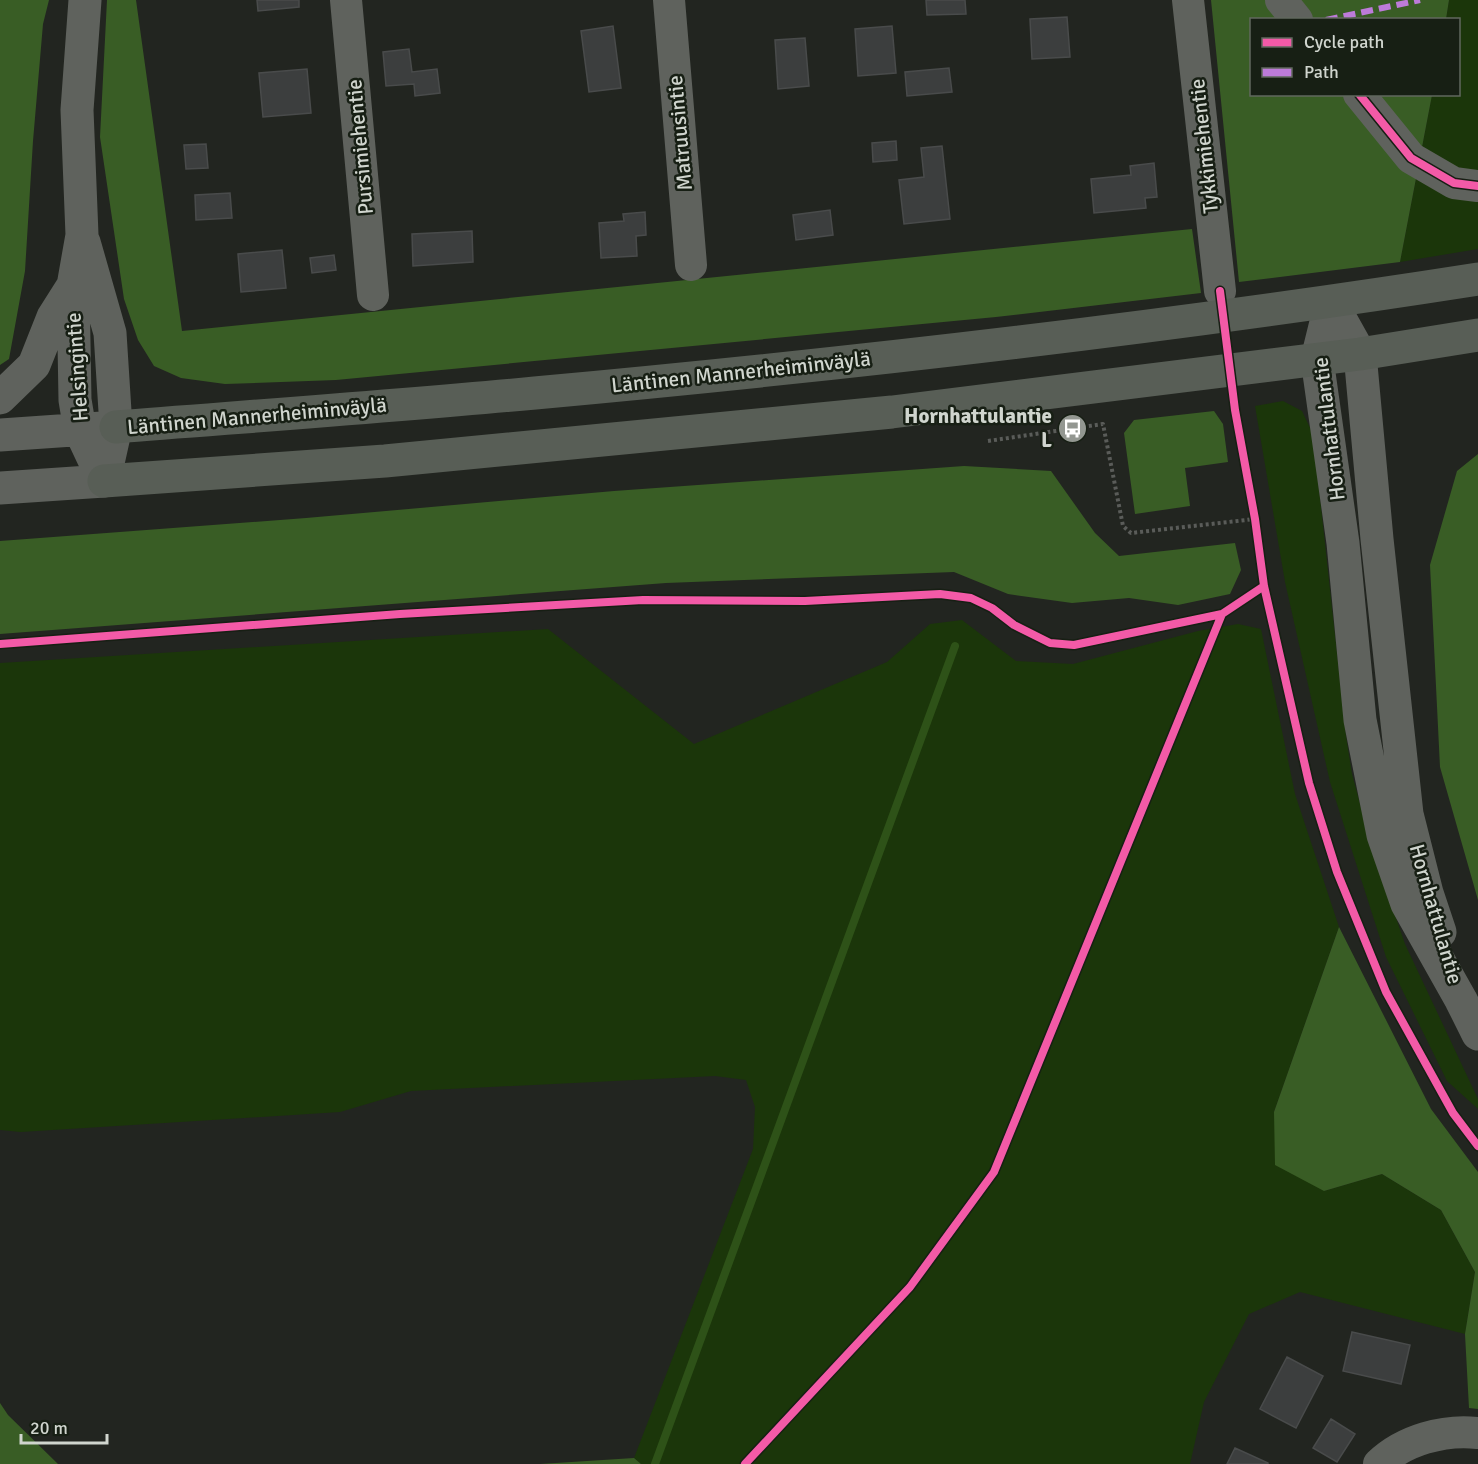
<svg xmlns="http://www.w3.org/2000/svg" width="1478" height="1464" viewBox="0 0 1478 1464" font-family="Signika,sans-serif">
	<rect width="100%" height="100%" fill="#222520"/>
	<path fill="#1b360a" d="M 1449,0 L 1478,0 L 1478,249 L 1400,262 L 1432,95 L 1458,94 L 1458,20 L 1446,19 Z
		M 1283,401 L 1302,411 L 1313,434 L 1346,736 L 1352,774 L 1372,848 L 1405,944 L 1478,1099 L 1478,1109 L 1447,1081 L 1386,957 L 1330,782 L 1285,582 L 1255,406 Z
		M 962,620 L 1016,661 L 1073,664 L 1198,631 L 1238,624 L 1261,629 L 1295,794 L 1339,927 L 1274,1112 L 1324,1191 L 1382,1174 L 1441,1210 L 1475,1272 L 1465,1334 L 1300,1292 L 1249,1314 L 1204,1402 L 1190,1464 L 641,1464 L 634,1458 L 753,1149 L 755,1107 L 746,1080 L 715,1076 L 411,1091 L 340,1112 L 21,1132 L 0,1130 L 0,663 L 548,629 L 694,744 L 887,662 L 930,624 Z"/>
	<path fill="#395d25" d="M 0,0 L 49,0 L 43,24 L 33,141 L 25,271 L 9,359 L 0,365 Z
		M 107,0 L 136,0 L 182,331 L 1192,229 L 1201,293 L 996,317 L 336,380 L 225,384 L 181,378 L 154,366 L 138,340 L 124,299 L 100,137 Z
		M 1211,0 L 1449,0 L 1446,19 L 1252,20 L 1252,94 L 1432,95 L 1400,262 L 1239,282 Z
		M 1214,411 L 1223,424 L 1228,462 L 1185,468 L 1190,506 L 1135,514 L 1124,433 L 1134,420 Z
		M 1478,454 L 1478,900 L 1440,767 L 1430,565 L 1457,471 Z
		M 964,466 L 1051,471 L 1095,533 L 1119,556 L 1235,543 L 1241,570 L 1230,594 L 1178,605 L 1129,598 L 1072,603 L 1008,594 L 954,572 L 666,583 L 0,634 L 0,541 L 306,518 L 614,491 Z
		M 1339,927 L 1431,1109 L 1478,1172 L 1478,1409 L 1469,1408 L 1465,1334 L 1475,1272 L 1441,1210 L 1382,1174 L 1324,1191 L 1275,1165 L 1274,1112 Z
		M 0,1403 L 8,1415 L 58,1464 L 0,1464 Z
		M 634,1458 L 641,1464 L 540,1464 Z"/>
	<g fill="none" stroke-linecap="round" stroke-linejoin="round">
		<path stroke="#2e5218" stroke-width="8" d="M 655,1464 L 955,646"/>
	</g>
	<path fill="#3c3e3e" stroke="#494b4b" stroke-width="1.5" d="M 257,0 L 299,0 L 299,7 L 258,11 Z
		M 926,0 L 965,0 L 966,14 L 927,15 Z
		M 1067,17 L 1070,57 L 1032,59 L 1030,19 Z
		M 613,26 L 621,88 L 589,92 L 581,31 Z
		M 892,26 L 896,73 L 858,76 L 855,29 Z
		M 805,38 L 809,86 L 778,89 L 775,40 Z
		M 409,49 L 412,72 L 437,69 L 440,93 L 415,96 L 414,84 L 386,86 L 383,52 Z
		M 949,68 L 952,92 L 907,96 L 905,72 Z
		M 307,69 L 311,113 L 263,117 L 259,73 Z
		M 896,141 L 897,160 L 873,162 L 872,143 Z
		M 206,144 L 208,168 L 186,169 L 184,145 Z
		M 942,146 L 950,219 L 904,224 L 899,180 L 924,177 L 921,148 Z
		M 1154,163 L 1157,197 L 1145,198 L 1146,208 L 1094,213 L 1091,179 L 1131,175 L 1130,166 Z
		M 230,193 L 232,218 L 196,220 L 195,195 Z
		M 830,210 L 833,235 L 796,240 L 793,215 Z
		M 645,212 L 646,235 L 636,236 L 637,256 L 601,258 L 599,223 L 624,221 L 623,214 Z
		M 472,231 L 473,262 L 413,266 L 412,234 Z
		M 282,250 L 286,288 L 241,292 L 238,254 Z
		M 334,255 L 336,270 L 312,273 L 310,258 Z
		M 1352,1332 L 1410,1345 L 1401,1384 L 1343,1371 Z
		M 1287,1357 L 1323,1376 L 1296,1428 L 1260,1409 Z
		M 1331,1419 L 1355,1434 L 1337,1462 L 1313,1448 Z
		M 1235,1448 L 1268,1463 L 1268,1464 L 1227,1464 Z"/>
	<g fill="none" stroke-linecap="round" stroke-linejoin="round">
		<path stroke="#5a5c59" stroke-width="4" stroke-dasharray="3 3" stroke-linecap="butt" d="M 988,441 L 1103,424 L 1123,526 L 1131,533 L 1255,519"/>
		<path stroke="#5f625d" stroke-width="32" d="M 346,0 L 373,295
			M 669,0 L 691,265
			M 1188,0 L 1220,291
			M 1281,0 L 1297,20
			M 1359,94 L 1411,158 L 1454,183 L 1478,186
			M 1379,1464 C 1404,1440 1444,1429 1478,1433"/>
		<path stroke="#5f625d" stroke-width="33" d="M 85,0 L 77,110 L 82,235 L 73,286 L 75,400 L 80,430 L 104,481
			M 84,242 L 110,333 L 116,427 L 104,481
			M 1331,302 L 1317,359 L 1343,543 L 1360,720 L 1383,835 L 1407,904 L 1461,1000 L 1478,1034
			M 1331,302 L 1360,354 L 1377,539 L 1407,814 L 1427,893 L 1440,932
			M 0,398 L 34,365 L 53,317 L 72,287
			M 0,435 L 102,428
			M 0,488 L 104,481"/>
		<path stroke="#585e56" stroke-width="33" d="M 116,427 C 255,416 395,406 535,393 C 850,364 1165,328 1478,279
			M 104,481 L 385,461 L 892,412 L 1360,354 L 1478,335"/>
		<path stroke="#bd7bd9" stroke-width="6" stroke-dasharray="12 6" stroke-linecap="butt" d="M 1326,20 L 1420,0"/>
		<defs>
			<path id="cycleway" d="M 1359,94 L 1411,158 L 1454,183 L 1478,186
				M 1220,291 L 1235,410 L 1255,519 L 1264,586 L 1309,783 L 1337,872 L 1386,992 L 1453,1113 L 1478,1146
				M 0,644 L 400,614 L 643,600 L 805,601 L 940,594 L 971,598 L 992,608 L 1014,625 L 1050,643 L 1074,645 L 1222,614 L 1264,586
				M 745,1464 L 910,1287 L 994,1172 L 1222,614"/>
		</defs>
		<use href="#cycleway" stroke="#171f14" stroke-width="11"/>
		<use href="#cycleway" stroke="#f35aa7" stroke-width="8"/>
	</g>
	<defs>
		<symbol id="bus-disc" viewBox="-11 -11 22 22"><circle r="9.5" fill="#939791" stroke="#171f14"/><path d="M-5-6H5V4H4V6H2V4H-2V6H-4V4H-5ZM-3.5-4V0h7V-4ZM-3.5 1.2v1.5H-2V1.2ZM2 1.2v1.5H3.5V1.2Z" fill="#fff"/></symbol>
	</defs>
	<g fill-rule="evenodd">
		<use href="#bus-disc" x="1056" y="412" width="33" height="33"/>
	</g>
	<g text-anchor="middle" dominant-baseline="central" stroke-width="5" stroke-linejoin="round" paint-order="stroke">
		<g font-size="21" fill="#d0d5ce" stroke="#171f14">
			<text transform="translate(680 133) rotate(-95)">Matruusintie</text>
			<text transform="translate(1204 146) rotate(-96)">Tykkimiehentie</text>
			<text transform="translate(360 147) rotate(-95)">Pursimiehentie</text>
			<text transform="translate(77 367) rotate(-94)">Helsingintie</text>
			<text transform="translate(741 372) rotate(-6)">Läntinen Mannerheiminväylä</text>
			<text transform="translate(257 416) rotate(-5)">Läntinen Mannerheiminväylä</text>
			<text transform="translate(1329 429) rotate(-97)">Hornhattulantie</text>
			<text transform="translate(1436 914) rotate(74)">Hornhattulantie</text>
		</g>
		<g font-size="21" font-weight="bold" fill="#d0d5ce" stroke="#171f14" text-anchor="end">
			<text x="1052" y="416">Hornhattulantie<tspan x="1052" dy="24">L</tspan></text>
		</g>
	</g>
	<rect x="1250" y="18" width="210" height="78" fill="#171f14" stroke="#61685e" stroke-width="1.5"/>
	<rect x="1262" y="38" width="30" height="9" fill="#f35aa7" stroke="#61685e" stroke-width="1.5"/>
	<text x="1304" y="48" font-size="18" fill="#d0d5ce">Cycle path</text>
	<rect x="1262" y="68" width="30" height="9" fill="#bd7bd9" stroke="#61685e" stroke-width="1.5"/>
	<text x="1304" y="78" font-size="18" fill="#d0d5ce">Path</text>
	<path d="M21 1434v9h86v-9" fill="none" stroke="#d0d5ce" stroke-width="3"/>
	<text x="30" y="1434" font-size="18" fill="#d0d5ce" stroke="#171f14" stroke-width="4.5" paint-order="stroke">20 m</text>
</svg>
